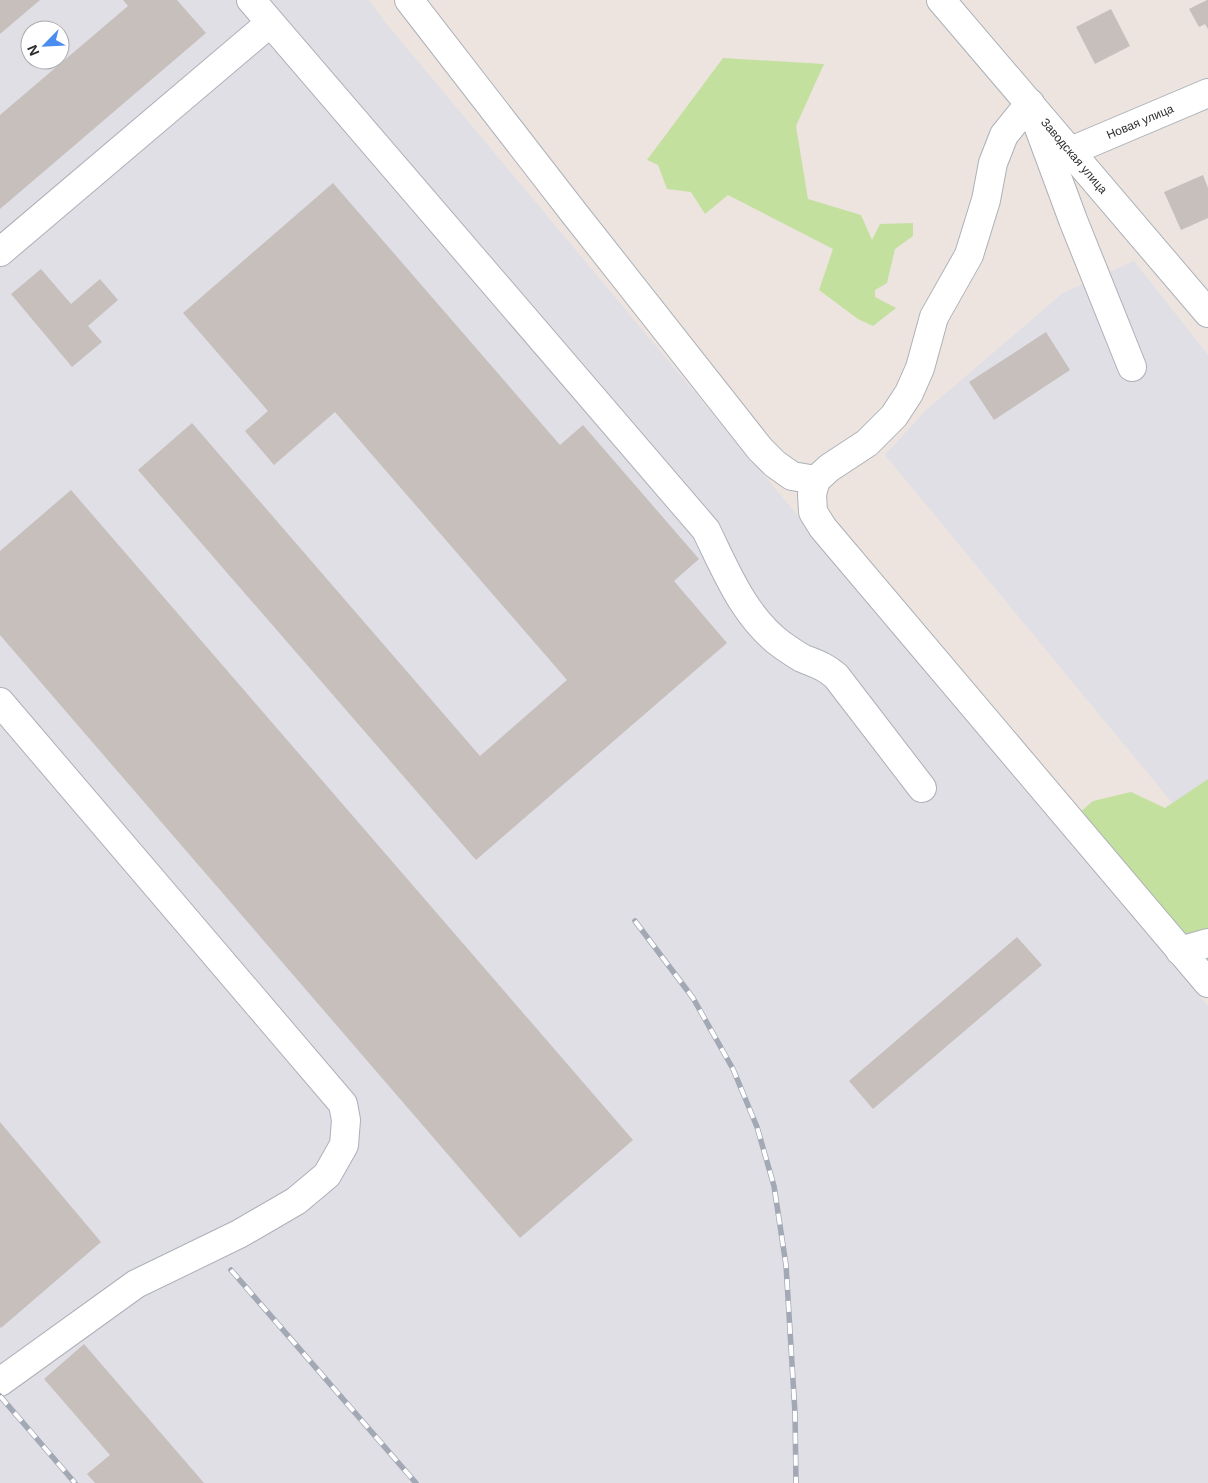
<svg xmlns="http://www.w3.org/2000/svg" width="1208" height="1483" viewBox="0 0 1208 1483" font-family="Arial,sans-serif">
	<rect width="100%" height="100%" fill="#ede4df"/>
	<path fill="#e0dfe6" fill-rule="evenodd" d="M 0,0 L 369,0 L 385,22 L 1208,1006 L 1208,1483 L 0,1483 ZM 30,30 L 60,30 L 60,60 L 30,60 Z
		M 1134,261 L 1208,355 L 1208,845 L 1207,845 L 885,455 L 925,411 L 1063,293 Z"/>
	<path fill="#c3e09f" d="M 723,58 L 824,64 L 796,126 L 808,199 L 861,215 L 872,240 L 880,224 L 913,223 L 913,236 L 895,249 L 887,283 L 875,290 L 875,297 L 896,308 L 873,326 L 858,319 L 819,290 L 833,249 L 728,195 L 705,214 L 691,192 L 667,189 L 658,165 L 647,160 Z
		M 1208,779 L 1208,968 L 1078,814 L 1093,801 L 1131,792 L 1165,808 Z"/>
	<path fill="#c6bfbb" d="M 0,0 L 40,0 L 0,34 Z
		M 123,0 L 177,0 L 206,33 L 0,209 L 0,115 L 128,6 Z
		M 1207,0 L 1208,0 L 1208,29 L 1205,24 L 1199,27 L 1189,9 Z
		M 1111,9 L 1130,46 L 1095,64 L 1076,27 Z
		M 1203,175 L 1208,188 L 1208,218 L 1181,230 L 1164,192 Z
		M 333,183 L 560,445 L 583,425 L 699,559 L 674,581 L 727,643 L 476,860 L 138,470 L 192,423 L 480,756 L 567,680 L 335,412 L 274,465 L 245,431 L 268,411 L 183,313 Z
		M 41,269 L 71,304 L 100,279 L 118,300 L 88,326 L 102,342 L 72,367 L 11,294 Z
		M 1046,332 L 1070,370 L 994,420 L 969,382 Z
		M 71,490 L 633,1140 L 520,1238 L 0,635 L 0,551 Z
		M 1017,937 L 1042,965 L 873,1109 L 849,1081 Z
		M 0,1122 L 101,1242 L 1,1328 L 0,1327 Z
		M 84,1344 L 204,1483 L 95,1483 L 87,1474 L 110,1455 L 44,1379 Z"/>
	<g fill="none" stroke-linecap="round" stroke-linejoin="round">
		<defs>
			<g id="minor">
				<path d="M 251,0 L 706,530 C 726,571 744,617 782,645 C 788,649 795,654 802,658 C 816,664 823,665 836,676 L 922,788"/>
				<path d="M 409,0 L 574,213 L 760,449 L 775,464 L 792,476 L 816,480"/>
				<path id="s1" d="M 941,0 L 1208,313"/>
				<path d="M 1030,103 L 1004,135 L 993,163 L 986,200 L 969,255 L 934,317 L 920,368 L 909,393 L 894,416 L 867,443 L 829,468 L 816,480 L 812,494 L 813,512 L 823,528 L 1208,983"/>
				<path d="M 1036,120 L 1073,220 L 1132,367"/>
				<path id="s2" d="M 1071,151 L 1208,93"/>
				<path d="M 0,252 L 270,23"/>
				<path d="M 0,702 L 343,1104 L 346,1120 L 344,1145 L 327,1175 L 296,1201 L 239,1234 L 136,1284 L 0,1382"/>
				<path d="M 1180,951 L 1208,943"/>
			</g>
		</defs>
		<use href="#minor" stroke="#acb1b8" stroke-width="30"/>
		<use href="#minor" stroke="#fff" stroke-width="28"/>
		<defs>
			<path id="rail" d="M 635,921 L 693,998 L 733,1069 L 757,1127 L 774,1186 L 786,1265 L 795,1413 L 796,1483
				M 231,1270 L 416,1483
				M 0,1396 L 75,1483"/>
		</defs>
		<use href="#rail" stroke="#a2a9b5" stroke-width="5.5"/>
		<use href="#rail" stroke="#fff" stroke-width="4" stroke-dasharray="11" stroke-linecap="butt"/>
	</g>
	<g text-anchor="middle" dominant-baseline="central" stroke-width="5" stroke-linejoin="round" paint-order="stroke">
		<g font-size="12" fill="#2c2c2c" stroke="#fff">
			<text stroke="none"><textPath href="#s2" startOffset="75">Новая улица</textPath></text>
			<text stroke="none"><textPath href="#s1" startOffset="205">Заводская улица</textPath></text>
		</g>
	</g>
	<g transform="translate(45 45) rotate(246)"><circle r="24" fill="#ffffff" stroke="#ababab"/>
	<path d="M0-4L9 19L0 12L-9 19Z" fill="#498df0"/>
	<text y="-8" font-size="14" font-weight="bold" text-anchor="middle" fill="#2c2c2c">N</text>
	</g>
</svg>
